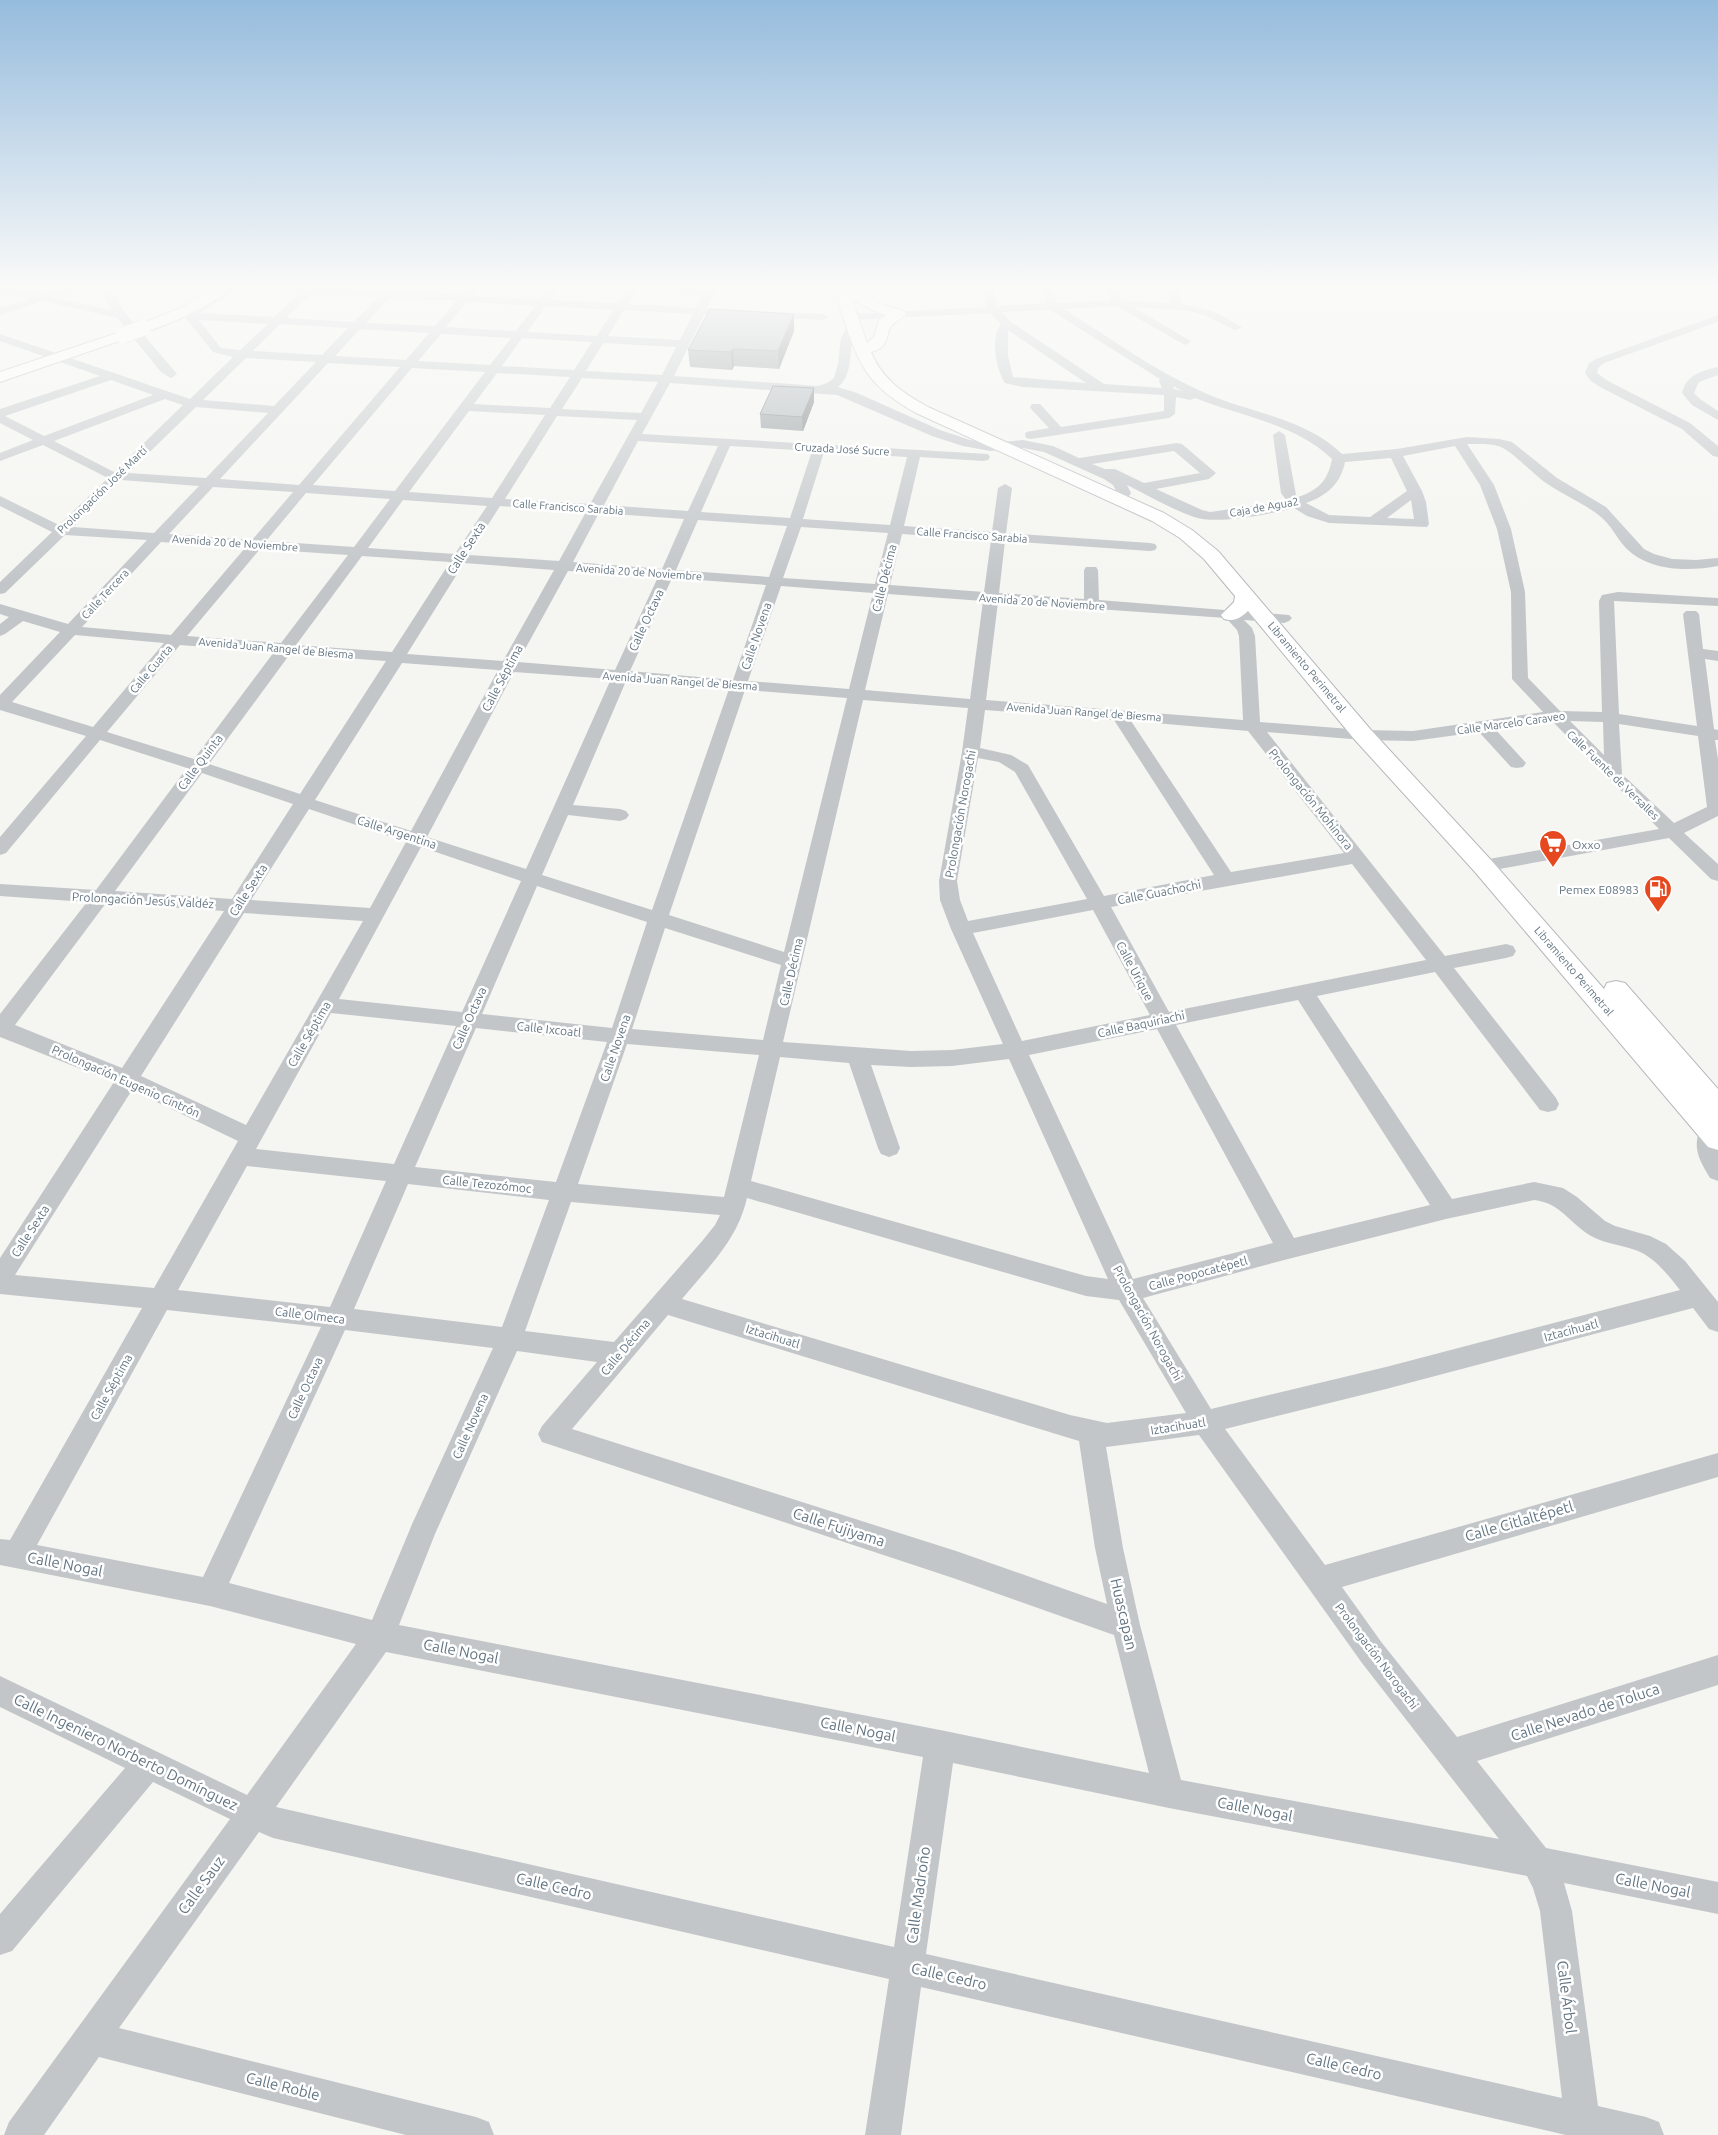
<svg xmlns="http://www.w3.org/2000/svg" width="1718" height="2135" viewBox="0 0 1718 2135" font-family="Ubuntu,sans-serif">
	<rect width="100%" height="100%" fill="#f5f5f1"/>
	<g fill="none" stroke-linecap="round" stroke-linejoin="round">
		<defs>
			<path id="major" d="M 215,286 L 232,286 C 221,300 154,335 138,331 L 136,328 L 138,325 L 181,308 Z
				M 837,286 L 851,286 L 851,292 L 861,292 L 884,305 L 904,311 L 906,314 C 902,319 897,320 893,324 C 885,331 891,348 871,352 C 882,379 903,393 928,407 L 1164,513 L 1192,530 L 1218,551 L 1371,730 L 1491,860 L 1604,989 L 1607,983 L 1616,981 L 1625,983 L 1718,1089 L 1718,1150 L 1708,1147 L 1475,872 L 1355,740 L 1248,611 C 1240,618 1235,622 1224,619 L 1221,615 L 1234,602 L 1235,596 L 1204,559 L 1180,538 L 1152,521 L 916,413 C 872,388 861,371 845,323 C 841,311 837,299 837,286 ZM 852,299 L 874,311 L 887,315 L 879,320 L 874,337 L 867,343 Z
				M 123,331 L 128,332 L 130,335 L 128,338 L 0,382 L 0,372 Z"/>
		</defs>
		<use href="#major" stroke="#b5b9bd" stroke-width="2"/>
		<path fill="#c2c6c9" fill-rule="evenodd" d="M 0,286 L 42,295 L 68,286 L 84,286 L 55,298 L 112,310 L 99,286 L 109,286 L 126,314 L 177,374 L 171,378 L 161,372 L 117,318 L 43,301 L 0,315 L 0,308 L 30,299 L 0,292 Z
			M 228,286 L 318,286 L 383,291 L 388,286 L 396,286 L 397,288 L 395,291 L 462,295 L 469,286 L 480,286 L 473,296 L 540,299 L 549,286 L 560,286 L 550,300 L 617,303 L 629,286 L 639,286 L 628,304 L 696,308 L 702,296 L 664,289 L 659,286 L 683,286 L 706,290 L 708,286 L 718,286 L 707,308 L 717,310 L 719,312 L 713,315 L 704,315 L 674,376 L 818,386 L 827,383 L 834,378 L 838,364 L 841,338 L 849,323 L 853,322 L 859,325 C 845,344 857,371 838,387 L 857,393 L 940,430 L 970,440 L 990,443 L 1023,440 L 1053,446 L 1079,458 L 1177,443 L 1182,444 L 1216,473 L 1209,479 L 1156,489 L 1202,510 L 1210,512 L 1287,501 L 1281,493 L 1273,435 L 1279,431 L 1285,435 L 1296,495 L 1298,497 C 1319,490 1328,480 1332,459 C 1296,424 1240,416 1195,398 L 1190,400 L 1176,397 L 1175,414 L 1169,418 L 1031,439 L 1026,438 L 1025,435 L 1026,432 L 1049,428 L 1032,410 L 1030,407 L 1032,404 L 1040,404 L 1061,427 L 1164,411 L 1164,395 L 1022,387 L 1005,383 C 996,369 990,338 1001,324 L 990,313 L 850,320 L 844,317 L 850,314 L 986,307 L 983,286 L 993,286 L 997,306 L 1046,303 L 1042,286 L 1052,286 L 1057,303 L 1111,300 L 1105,286 L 1115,286 L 1122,300 L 1172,303 L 1166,286 L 1176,286 L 1183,304 L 1215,312 L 1242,327 L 1236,330 L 1232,329 L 1207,316 L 1189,311 L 1133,307 L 1189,340 L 1191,342 L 1185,345 L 1116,306 L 1064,309 C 1110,338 1155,371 1205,393 C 1250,413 1305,418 1342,454 L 1397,449 L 1467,437 L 1499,439 L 1512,442 L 1557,478 L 1606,507 L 1644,549 L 1654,554 L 1672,559 L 1696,560 L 1718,558 L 1718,566 C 1687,572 1648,571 1625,547 C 1616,537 1611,525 1601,517 C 1584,503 1563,495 1546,483 C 1533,474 1514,453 1501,447 C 1491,443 1478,444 1467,444 L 1494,485 L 1511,529 L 1525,592 L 1528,678 L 1560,711 L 1602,712 L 1599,601 L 1602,595 L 1618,592 L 1718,598 L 1718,606 L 1614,601 L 1619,714 L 1697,726 L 1683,614 L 1686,611 L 1696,611 L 1699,614 L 1703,649 L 1718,651 L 1718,661 L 1705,659 L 1714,729 L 1718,730 L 1718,740 L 1715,740 L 1718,759 L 1718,816 L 1684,833 L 1718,864 L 1718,881 L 1711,879 L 1669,838 L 1483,872 L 1476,870 L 1474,866 L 1476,862 L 1483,860 L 1659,829 L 1552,721 L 1495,729 L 1526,763 L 1523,767 L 1517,768 L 1511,767 L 1479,732 L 1413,741 L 1363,740 L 1267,732 L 1445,956 L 1506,944 L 1513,946 L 1516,951 L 1513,956 L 1506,958 L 1454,968 L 1556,1098 L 1559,1104 L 1556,1110 L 1548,1112 L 1540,1110 L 1435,972 L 1317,996 L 1452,1199 L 1534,1182 L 1563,1188 L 1577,1197 L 1605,1221 L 1615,1226 L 1650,1236 L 1666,1244 L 1685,1261 L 1718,1302 L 1718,1332 L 1709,1329 L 1693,1308 L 1386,1389 L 1225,1429 L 1325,1565 L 1718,1453 L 1718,1477 L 1342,1587 L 1382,1643 L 1457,1737 L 1718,1655 L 1718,1685 L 1477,1761 L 1546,1848 L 1718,1882 L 1718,1914 L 1564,1883 L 1572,1911 L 1598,2106 L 1646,2117 L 1659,2122 L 1664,2135 L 1566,2135 L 921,1987 L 901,2135 L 865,2135 L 889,1979 L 273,1838 L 259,1832 L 119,2028 L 476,2117 L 489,2122 L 494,2135 L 406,2135 L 99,2057 L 44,2135 L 4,2135 L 9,2122 L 230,1819 L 153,1782 L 12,1951 L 0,1955 L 0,1914 L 125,1768 L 0,1707 L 0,1676 L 247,1795 L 356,1644 L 210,1606 L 0,1565 L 0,1539 L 10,1540 L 142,1308 L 0,1294 L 0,1258 L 114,1082 L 0,1037 L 0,1014 L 87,902 L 0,896 L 0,884 L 96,890 L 187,768 L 100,740 L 6,853 L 0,855 L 0,837 L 86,736 L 0,710 L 0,695 L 60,632 L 23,621 L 5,634 L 0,636 L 0,624 L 9,617 L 0,614 L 0,604 L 68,624 L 147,540 L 65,535 L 5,593 L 0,594 L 0,582 L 52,532 L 0,506 L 0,496 L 59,525 L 108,478 L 43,445 L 0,461 L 0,453 L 33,440 L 0,423 L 0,409 L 100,376 L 0,341 L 0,334 L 190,399 L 233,357 L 213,352 L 180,311 L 182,309 L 190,309 L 201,305 ZM 237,289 L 300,293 L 274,317 L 200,313 ZM 312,293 L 378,297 L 354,322 L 286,318 ZM 389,298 L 456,301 L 435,326 L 366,323 ZM 467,302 L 535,306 L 516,331 L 446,327 ZM 546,306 L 613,310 L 597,336 L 527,332 ZM 624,310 L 693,314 L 680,340 L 608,336 ZM 1050,310 L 1160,379 L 1159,381 L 1162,388 L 1104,384 L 1011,322 L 1002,312 ZM 199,320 L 268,324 L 240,350 L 221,348 ZM 280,324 L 348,328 L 322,355 L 253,351 ZM 360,329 L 429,333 L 406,360 L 335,356 ZM 1008,330 L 1086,383 L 1013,377 L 1008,356 ZM 441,334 L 511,338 L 490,365 L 418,361 ZM 522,338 L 592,342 L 574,370 L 502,366 ZM 603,343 L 676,347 L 662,375 L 586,371 ZM 246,358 L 316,362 L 274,406 L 203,400 ZM 328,363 L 400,367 L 299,485 L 220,479 ZM 412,368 L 485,372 L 395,491 L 313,485 ZM 497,373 L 570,377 L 550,408 L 474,404 ZM 582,378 L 658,382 L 641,413 L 562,409 ZM 111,380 L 153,395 L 44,436 L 5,416 ZM 670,383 L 837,395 L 932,436 L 963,446 L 990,451 L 1023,448 L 1044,452 L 1104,479 L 1113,485 L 1119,496 L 1129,496 L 1131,493 L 1127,485 C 1149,496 1171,509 1194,517 C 1217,525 1270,514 1294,508 L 1307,516 L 1329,523 L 1427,527 L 1429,524 L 1426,502 L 1422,491 L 1403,456 L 1455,446 L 1480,485 L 1497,529 L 1511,592 L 1512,679 L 1543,712 L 1413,731 L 1363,730 L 1260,722 L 1255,636 L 1252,628 L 1244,620 L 1284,623 L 1289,621 L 1292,618 L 1289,615 L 1099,600 L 1098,570 L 1096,567 L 1086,567 L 1084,570 L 1084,599 L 999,593 L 1005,541 L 1150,551 L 1155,550 L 1157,547 L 1155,544 L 1150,543 L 1006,533 L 1012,488 L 1005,484 L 998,488 L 992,532 L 904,526 L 920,457 L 983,461 L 988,460 L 990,457 L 988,454 L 642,434 ZM 1173,386 L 1182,391 L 1174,389 ZM 165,399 L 183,405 L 114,472 L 54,441 ZM 196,407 L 268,413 L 206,478 L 128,473 ZM 469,411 L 545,415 L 492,498 L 409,492 ZM 557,416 L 637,420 L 590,504 L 505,499 ZM 638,441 L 718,446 L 688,511 L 604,505 ZM 730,446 L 812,451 L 790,518 L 701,512 ZM 1174,451 L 1200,473 L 1144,483 L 1115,469 L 1105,469 L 1092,464 ZM 824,452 L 907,457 L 890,525 L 803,519 ZM 1391,458 L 1407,491 L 1370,517 L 1329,515 L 1306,503 C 1327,496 1341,483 1345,462 ZM 121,480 L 199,486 L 154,533 L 73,527 ZM 213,487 L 293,492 L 252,540 L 169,534 ZM 306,493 L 390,499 L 354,547 L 266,541 ZM 403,500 L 487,506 L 455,554 L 368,548 ZM 1411,500 L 1414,519 L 1387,518 ZM 500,506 L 586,512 L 559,561 L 469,555 ZM 599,513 L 684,519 L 662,569 L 573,562 ZM 698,520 L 787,526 L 769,577 L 676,570 ZM 801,527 L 888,533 L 875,584 L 783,578 ZM 902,534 L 991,540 L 984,592 L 890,585 ZM 161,542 L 245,548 L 171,635 L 82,627 ZM 260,549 L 348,555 L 281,643 L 187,636 ZM 362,556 L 450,562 L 392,652 L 296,645 ZM 464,563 L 554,570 L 503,661 L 407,654 ZM 568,571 L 658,577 L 615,670 L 518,662 ZM 672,578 L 766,585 L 733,680 L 630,671 ZM 781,586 L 873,593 L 849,689 L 748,681 ZM 888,594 L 983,601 L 970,699 L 865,690 ZM 998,602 L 1086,608 L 1092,611 L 1097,609 L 1226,618 L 1237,630 L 1239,636 L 1243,720 L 986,700 ZM 75,635 L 164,643 L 93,727 L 12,702 ZM 180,645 L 274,652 L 194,759 L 107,732 ZM 290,654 L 386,661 L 300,794 L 209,764 ZM 402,663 L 498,670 L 411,831 L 315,800 ZM 514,672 L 611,679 L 526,869 L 427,837 ZM 626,681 L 729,689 L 652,910 L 542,875 L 568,815 L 620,821 L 626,819 L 629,815 L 626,811 L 620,809 L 573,805 ZM 745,690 L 847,698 L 784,952 L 669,915 ZM 863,700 L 968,708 L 962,752 L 939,881 L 940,900 L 951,929 L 1003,1044 L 952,1050 L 911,1051 L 783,1042 ZM 985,710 L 1114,720 L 1214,875 L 1104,896 L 1028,765 L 1011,755 L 980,748 ZM 1131,721 L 1248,731 L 1344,853 L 1231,872 ZM 1570,721 L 1603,722 L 1604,755 ZM 1619,724 L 1698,736 L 1707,807 L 1674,823 L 1622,774 ZM 978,758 L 999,762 L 1015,772 L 1087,899 L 968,921 L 960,900 L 957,881 ZM 202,773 L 293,804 L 232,899 L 115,891 ZM 309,809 L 406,842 L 370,908 L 251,900 ZM 421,847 L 521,881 L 462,1012 L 339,999 ZM 1352,864 L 1426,960 L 1169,1012 L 1111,907 ZM 537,886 L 647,922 L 612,1028 L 482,1014 ZM 106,903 L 224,911 L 122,1068 L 15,1025 ZM 1093,910 L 1150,1015 L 1022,1041 L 973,933 ZM 244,913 L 363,921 L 246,1125 L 141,1076 ZM 665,928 L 781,965 L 763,1040 L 632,1029 ZM 1298,1000 L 1430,1205 L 1294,1238 L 1176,1025 ZM 331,1013 L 456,1026 L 394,1164 L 256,1149 ZM 476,1028 L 607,1042 L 556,1182 L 415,1167 ZM 1157,1029 L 1273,1243 L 1133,1279 L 1029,1055 ZM 627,1044 L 759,1055 L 724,1197 L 578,1184 ZM 780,1057 L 849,1063 L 878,1148 L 881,1154 L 889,1157 L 897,1154 L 900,1148 L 871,1065 L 911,1067 L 952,1066 L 1009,1059 L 1108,1279 L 1086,1276 L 751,1181 ZM 132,1090 L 238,1141 L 154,1288 L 15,1275 ZM 247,1166 L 386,1181 L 330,1307 L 178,1290 ZM 408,1184 L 549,1200 L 502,1327 L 354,1309 ZM 747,1198 L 1086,1296 L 1119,1300 L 1186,1413 L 1107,1423 L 1070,1415 L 682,1299 C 709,1266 737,1241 747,1198 ZM 1534,1200 C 1561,1203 1569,1223 1591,1236 C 1606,1244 1623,1245 1638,1251 C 1655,1258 1669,1276 1680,1290 L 1386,1367 L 1211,1409 L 1143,1298 L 1288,1259 L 1446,1219 ZM 571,1202 L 720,1215 L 715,1225 L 703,1240 L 614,1342 L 525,1331 ZM 167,1310 L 321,1327 L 203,1577 L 37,1545 ZM 668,1315 L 1079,1441 L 1095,1548 L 1107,1604 L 956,1551 L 572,1429 ZM 345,1330 L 493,1348 L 413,1522 L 372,1620 L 229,1583 ZM 517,1351 L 597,1362 L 542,1426 L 538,1434 L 542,1442 L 956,1579 L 1114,1635 L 1149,1773 L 940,1730 L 399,1625 L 435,1534 ZM 1199,1435 L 1362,1663 L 1499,1839 L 1181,1780 L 1140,1625 L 1123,1548 L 1106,1447 ZM 386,1652 L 923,1757 L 894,1947 L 276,1807 ZM 953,1763 L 1169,1808 L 1527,1876 L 1533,1888 L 1540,1911 L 1562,2098 L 926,1954 Z
			M 797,286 L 825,286 L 825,287 C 819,292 803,291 797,286 Z
			M 765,312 L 823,314 L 829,317 L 823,320 L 761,317 L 759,315 L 761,313 Z
			M 1718,315 L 1718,322 L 1604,363 L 1598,368 L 1597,373 L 1608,381 L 1690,423 L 1718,446 L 1718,457 L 1713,456 L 1682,429 L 1600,387 L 1591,381 L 1585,373 L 1589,363 L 1596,359 Z
			M 1718,367 L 1718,375 L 1699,382 L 1694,393 L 1700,399 L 1718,411 L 1718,420 L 1692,405 L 1682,393 C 1686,375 1701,371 1718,367 Z
			M 1710,1122 L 1718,1125 L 1718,1181 L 1710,1178 C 1699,1160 1691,1146 1702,1125 Z"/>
		<use href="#major" fill="#fff" fill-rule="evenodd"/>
		<defs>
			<path id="major-bridge" d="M 123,335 L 143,328"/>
		</defs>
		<use href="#major-bridge" stroke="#b5b9bd" stroke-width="17" stroke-linecap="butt"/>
		<use href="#major-bridge" stroke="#fff" stroke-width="16"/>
	</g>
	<path fill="#939a9d" d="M 794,331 L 779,369 L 734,366 L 732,370 L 690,367 L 688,350 Z
		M 814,388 L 814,402 L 803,431 L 761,428 L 760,414 Z"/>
	<path fill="#787d80" d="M 794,314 L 794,331 L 779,369 L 778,351 Z
		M 733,349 L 734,366 L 732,370 L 731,352 Z
		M 814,388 L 814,402 L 803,431 L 802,417 Z"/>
	<path fill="#abb3b7" stroke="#787d80" d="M 710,309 L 794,314 L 778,351 L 733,349 L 731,352 L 688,350 Z
		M 773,386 L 814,388 L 802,417 L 760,414 Z"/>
	<linearGradient id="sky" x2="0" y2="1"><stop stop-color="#96bcdd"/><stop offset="0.49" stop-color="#fafaf9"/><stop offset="1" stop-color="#fafaf9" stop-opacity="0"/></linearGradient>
	<rect width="1718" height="585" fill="url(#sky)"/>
	<defs>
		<symbol id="supermarket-pin" viewBox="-11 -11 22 30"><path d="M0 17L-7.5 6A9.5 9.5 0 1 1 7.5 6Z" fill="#e6491f" stroke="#fff"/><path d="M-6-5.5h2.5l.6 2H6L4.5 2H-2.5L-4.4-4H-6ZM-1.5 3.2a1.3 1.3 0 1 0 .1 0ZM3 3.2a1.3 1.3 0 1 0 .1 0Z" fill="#fff"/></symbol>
		<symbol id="fuel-pin" viewBox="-11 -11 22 30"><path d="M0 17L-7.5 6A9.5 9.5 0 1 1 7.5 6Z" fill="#e6491f" stroke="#fff"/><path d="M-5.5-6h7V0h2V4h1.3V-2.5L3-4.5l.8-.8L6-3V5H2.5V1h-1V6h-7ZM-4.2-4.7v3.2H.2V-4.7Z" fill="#fff"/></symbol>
	</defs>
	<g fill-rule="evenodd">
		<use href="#supermarket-pin" x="1537" y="828" width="32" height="43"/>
		<use href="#fuel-pin" x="1642" y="873" width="32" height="43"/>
	</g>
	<g text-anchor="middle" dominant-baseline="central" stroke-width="5" stroke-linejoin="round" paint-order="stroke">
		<g font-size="11" fill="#637582" stroke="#fff">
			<text transform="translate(842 449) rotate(3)">Cruzada José Sucre</text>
			<text transform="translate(102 490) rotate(-44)">Prolongación José Martí</text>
			<text transform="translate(568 507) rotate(4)">Calle Francisco Sarabia</text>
			<text transform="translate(1264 507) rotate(-10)">Caja de Agua2</text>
			<text transform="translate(972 535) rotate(4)">Calle Francisco Sarabia</text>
			<text transform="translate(235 543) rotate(4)">Avenida 20 de Noviembre</text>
			<text transform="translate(639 572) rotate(4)">Avenida 20 de Noviembre</text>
			<text transform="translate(105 594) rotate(-47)">Calle Tercera</text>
			<text transform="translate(1042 602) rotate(4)">Avenida 20 de Noviembre</text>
			<text transform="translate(276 648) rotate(5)">Avenida Juan Rangel de Biesma</text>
			<text transform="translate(1307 667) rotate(50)">Libramiento Perimetral</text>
			<text transform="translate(151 669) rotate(-50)">Calle Cuarta</text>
			<text transform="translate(680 681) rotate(4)">Avenida Juan Rangel de Biesma</text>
			<text transform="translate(1084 712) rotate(4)">Avenida Juan Rangel de Biesma</text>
			<text transform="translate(1511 723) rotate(-8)">Calle Marcelo Caraveo</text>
			<text transform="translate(1613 775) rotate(44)">Calle Fuente de Versalles</text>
			<text transform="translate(1574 971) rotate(49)">Libramiento Perimetral</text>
		</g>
		<g font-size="12" fill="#637582" stroke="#fff">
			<text transform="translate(466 548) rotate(-57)">Calle Sexta</text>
			<text transform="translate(884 578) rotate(-76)">Calle Décima</text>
			<text transform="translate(646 620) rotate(-65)">Calle Octava</text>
			<text transform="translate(756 636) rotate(-71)">Calle Novena</text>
			<text transform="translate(502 678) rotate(-62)">Calle Séptima</text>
			<text transform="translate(200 762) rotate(-53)">Calle Quinta</text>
			<text transform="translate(1311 799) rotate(51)">Prolongación Mohinora</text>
			<text transform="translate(960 814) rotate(-80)">Prolongación Norogachi</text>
			<text transform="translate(397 832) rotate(18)">Calle Argentina</text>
			<text transform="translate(248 890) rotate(-57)">Calle Sexta</text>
			<text transform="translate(1159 892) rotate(-11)">Calle Guachochi</text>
			<text transform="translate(143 900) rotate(3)">Prolongación Jesús Valdéz</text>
			<text transform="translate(1135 971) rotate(62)">Calle Urique</text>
			<text transform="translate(791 972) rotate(-77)">Calle Décima</text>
			<text transform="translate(469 1018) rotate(-66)">Calle Octava</text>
			<text transform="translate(1141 1024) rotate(-12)">Calle Baquiriachi</text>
			<text transform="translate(549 1029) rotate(6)">Calle Ixcoatl</text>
			<text transform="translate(309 1034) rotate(-60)">Calle Séptima</text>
			<text transform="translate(615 1048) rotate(-71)">Calle Novena</text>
			<text transform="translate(126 1081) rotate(24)">Prolongación Eugenio Cintrón</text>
			<text transform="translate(487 1184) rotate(6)">Calle Tezozómoc</text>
			<text transform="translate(30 1231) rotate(-57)">Calle Sexta</text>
			<text transform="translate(1198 1273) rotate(-15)">Calle Popocatépetl</text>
			<text transform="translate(310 1315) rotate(7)">Calle Olmeca</text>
			<text transform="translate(1148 1323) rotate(61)">Prolongación Norogachi</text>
			<text transform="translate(1571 1330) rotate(-15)">Iztacihuatl</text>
			<text transform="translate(773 1336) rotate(17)">Iztacihuatl</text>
			<text transform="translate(625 1347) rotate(-50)">Calle Décima</text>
			<text transform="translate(111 1387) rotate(-61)">Calle Séptima</text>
			<text transform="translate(305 1388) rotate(-65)">Calle Octava</text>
			<text transform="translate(470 1426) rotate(-66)">Calle Novena</text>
			<text transform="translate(1178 1426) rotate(-9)">Iztacihuatl</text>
			<text transform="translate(1377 1656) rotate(53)">Prolongación Norogachi</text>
		</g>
		<g font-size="12" fill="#637582" stroke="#fff" text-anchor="start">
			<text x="1572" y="844">Oxxo</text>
			<text x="1639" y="889" text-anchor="end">Pemex E08983</text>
		</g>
		<g font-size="15" fill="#637582" stroke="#fff">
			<text transform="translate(1519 1521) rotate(-16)">Calle Citlaltépetl</text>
			<text transform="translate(839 1527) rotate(18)">Calle Fujiyama</text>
			<text transform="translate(65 1564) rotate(11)">Calle Nogal</text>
			<text transform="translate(1124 1614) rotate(77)">Huascapan</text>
			<text transform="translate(461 1651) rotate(11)">Calle Nogal</text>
			<text transform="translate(1585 1712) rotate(-18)">Calle Nevado de Toluca</text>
			<text transform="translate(858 1729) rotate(11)">Calle Nogal</text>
			<text transform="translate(126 1752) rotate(26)">Calle Ingeniero Norberto Domínguez</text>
			<text transform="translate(1255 1809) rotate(11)">Calle Nogal</text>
			<text transform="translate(201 1885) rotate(-54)">Calle Sauz</text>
			<text transform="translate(1653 1885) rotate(11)">Calle Nogal</text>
			<text transform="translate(554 1886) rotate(13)">Calle Cedro</text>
			<text transform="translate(918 1895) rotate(-82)">Calle Madroño</text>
			<text transform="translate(949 1976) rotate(13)">Calle Cedro</text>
			<text transform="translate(1567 1997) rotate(83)">Calle Árbol</text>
			<text transform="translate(1344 2066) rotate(13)">Calle Cedro</text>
			<text transform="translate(283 2086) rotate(14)">Calle Roble</text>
		</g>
	</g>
</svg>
